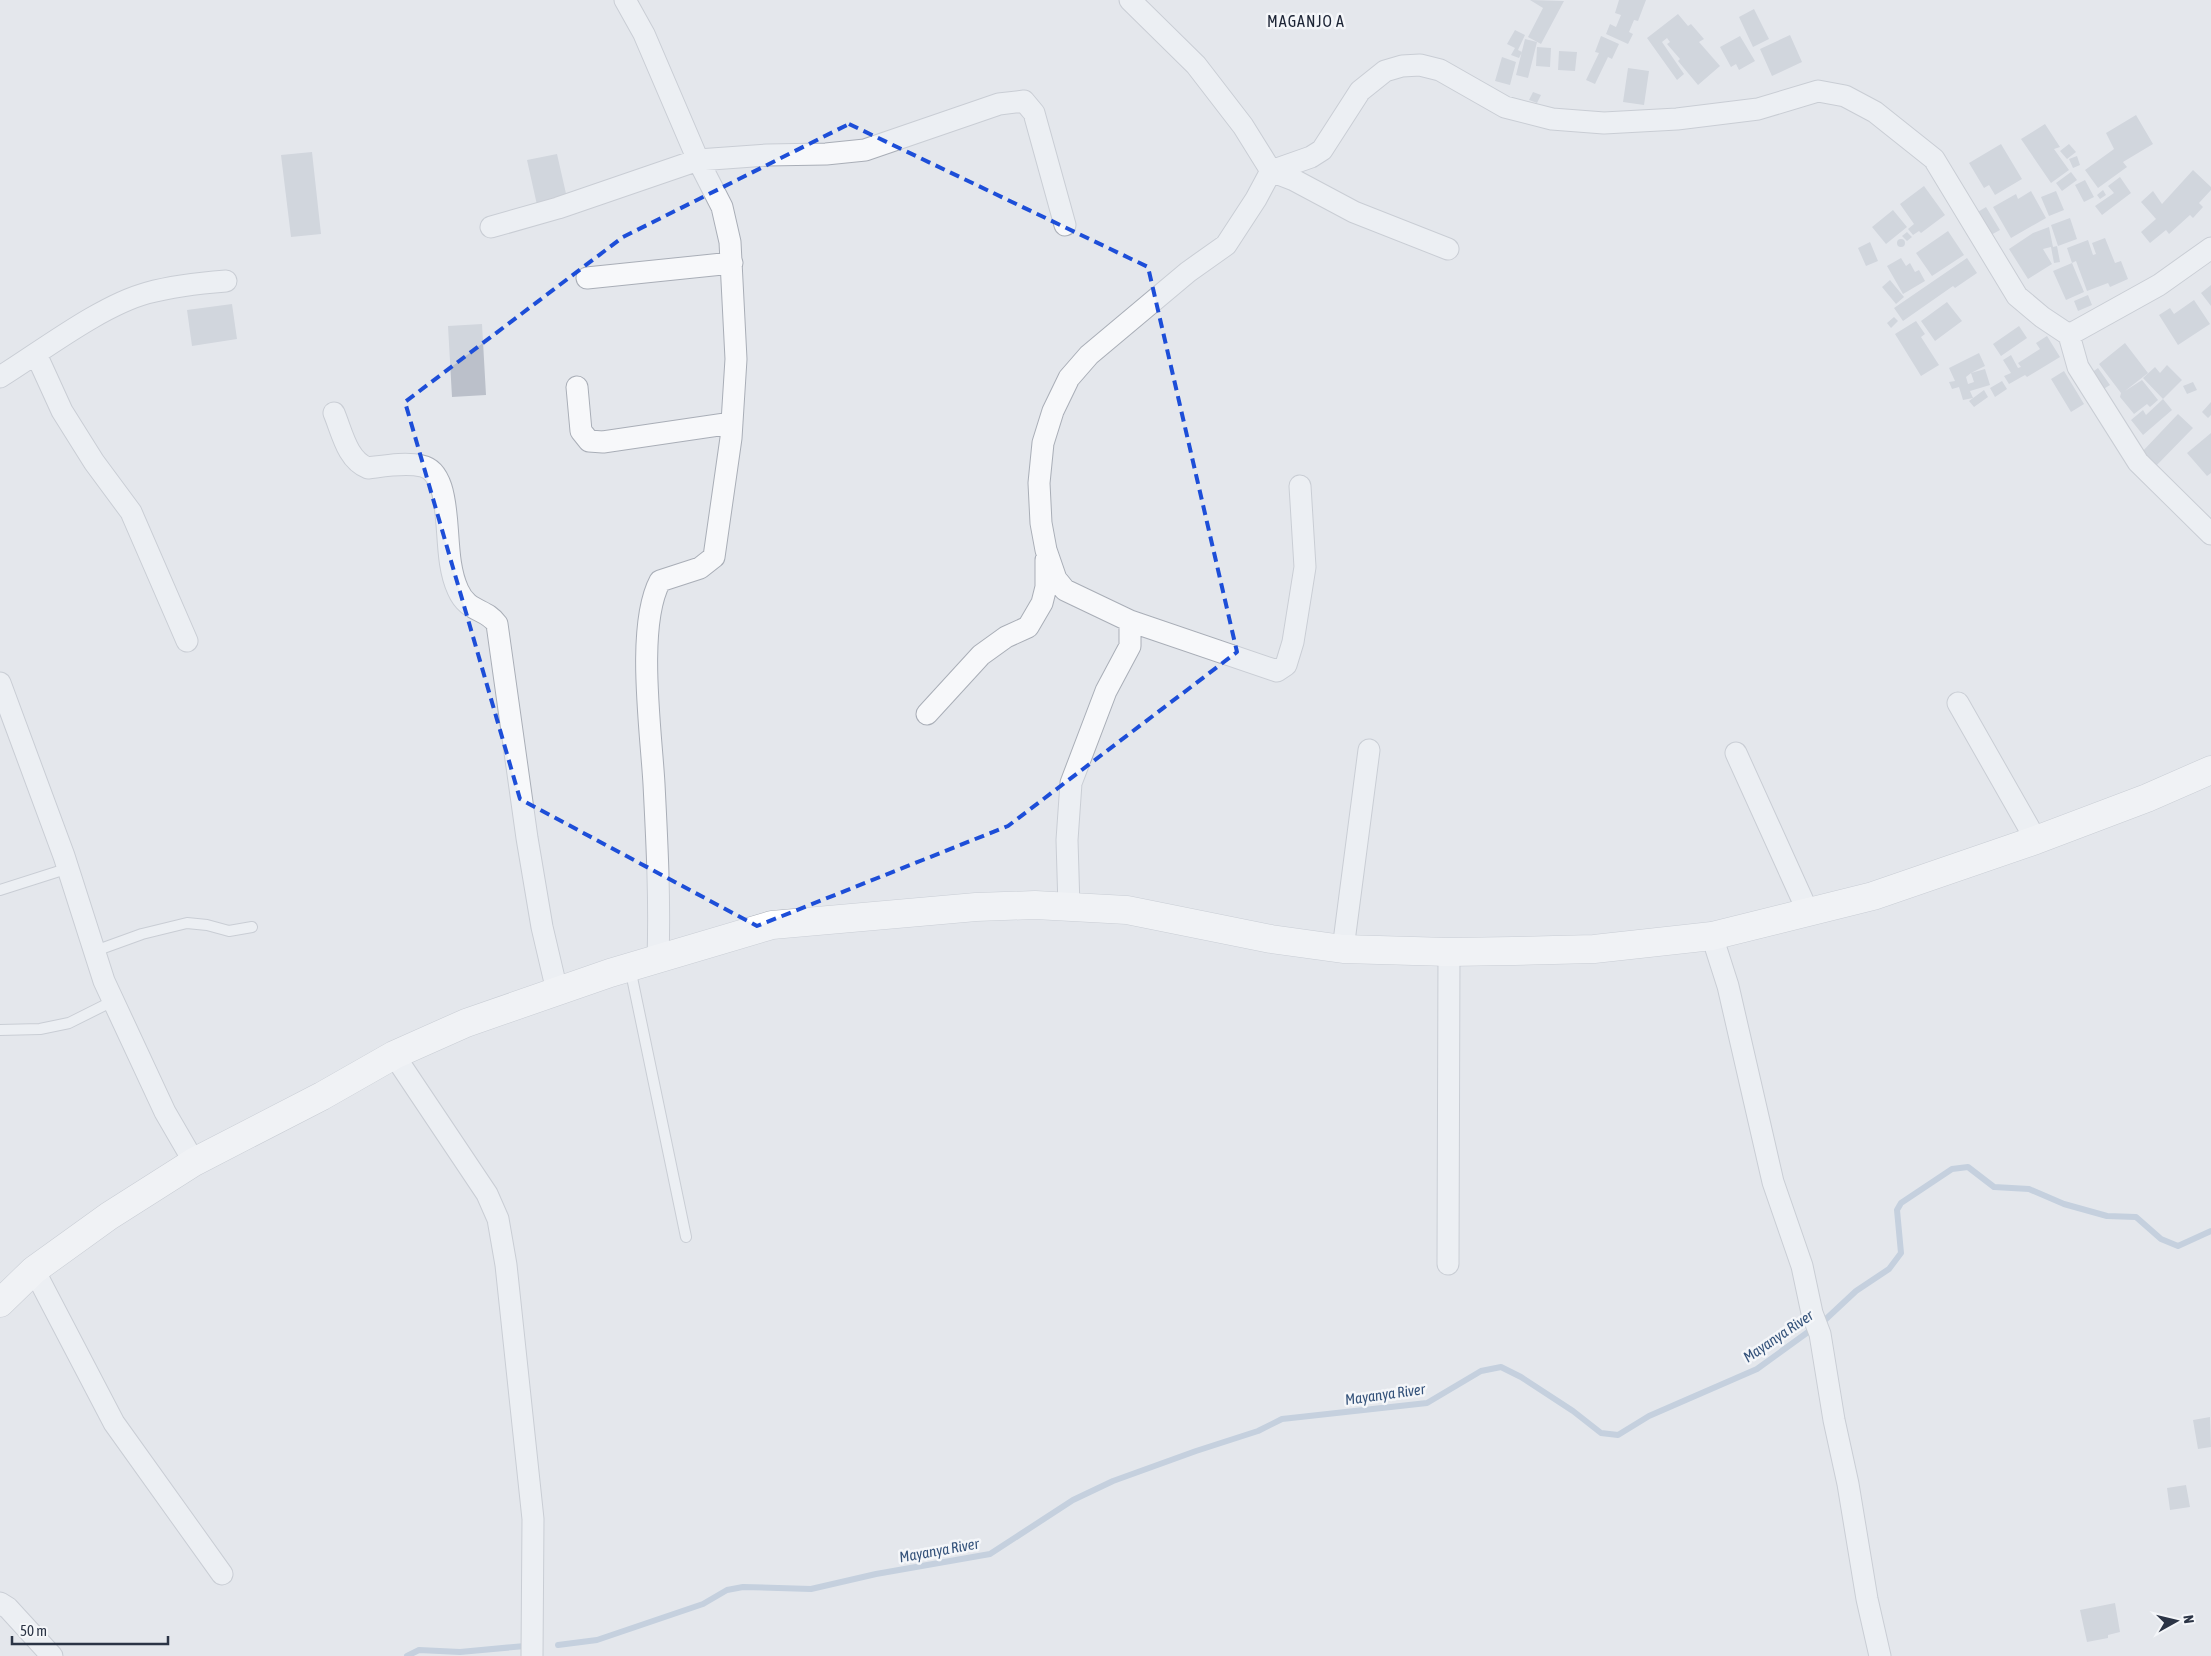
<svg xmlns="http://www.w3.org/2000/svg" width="2211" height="1656" viewBox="0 0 2211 1656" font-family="'Asap Condensed',sans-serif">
	<rect width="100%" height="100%" fill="#e4e7ec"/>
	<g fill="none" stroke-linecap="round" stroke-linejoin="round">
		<path stroke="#9fb4cc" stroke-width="6" d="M 558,1645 L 597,1640 L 703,1604 L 727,1590 L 743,1587 L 811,1589 L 876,1574 L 990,1554 L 1073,1500 L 1113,1481 L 1196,1451 L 1258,1431 L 1282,1419 L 1427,1403 L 1481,1371 L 1501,1367 L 1521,1377 L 1573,1411 L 1601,1433 L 1618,1435 L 1649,1416 L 1757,1369 L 1826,1319 L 1856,1291 L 1889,1269 L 1901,1253 L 1897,1210 L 1901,1203 L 1952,1169 L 1968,1167 L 1994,1187 L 2029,1189 L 2064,1204 L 2107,1216 L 2136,1217 L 2161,1239 L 2178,1246 L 2211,1231
			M 407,1656 L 419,1650 L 460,1652 L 525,1646"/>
	</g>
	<path fill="#bbc0ca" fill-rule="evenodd" d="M 1530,0 L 1564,1 L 1541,44 L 1528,37 L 1543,8 Z
		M 1619,0 L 1646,0 L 1638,21 L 1634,20 L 1629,32 L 1633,34 L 1628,44 L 1606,34 L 1610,24 L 1616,27 L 1621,15 L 1615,13 Z
		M 1754,9 L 1769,39 L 1753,47 L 1739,17 Z
		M 1678,14 L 1688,26 L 1691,24 L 1704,39 L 1699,42 L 1720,66 L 1698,85 L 1678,61 L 1680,59 L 1667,44 L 1670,42 L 1667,38 L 1662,42 L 1684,74 L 1677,80 L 1647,38 Z
		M 1515,30 L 1525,35 L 1518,50 L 1522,52 L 1519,58 L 1511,55 L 1515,48 L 1507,44 Z
		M 1790,35 L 1802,62 L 1772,76 L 1760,49 Z
		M 1601,36 L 1619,44 L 1612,59 L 1608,57 L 1595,84 L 1586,80 L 1599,53 L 1595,52 Z
		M 1740,36 L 1755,61 L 1739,70 L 1736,64 L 1731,67 L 1720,47 Z
		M 1525,39 L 1537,42 L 1528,78 L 1516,75 Z
		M 1537,47 L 1551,48 L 1550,67 L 1536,66 Z
		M 1559,51 L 1577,52 L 1575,71 L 1558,70 Z
		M 1502,57 L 1516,62 L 1510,85 L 1495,81 Z
		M 1628,68 L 1649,71 L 1644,105 L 1623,102 Z
		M 1533,92 L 1541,95 L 1537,103 L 1529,100 Z
		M 2136,115 L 2153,144 L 2123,162 L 2127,167 L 2098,188 L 2085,170 L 2114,149 L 2106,133 Z
		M 2045,124 L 2060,147 L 2054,149 L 2069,170 L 2051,183 L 2021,139 Z
		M 2001,144 L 2022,179 L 1995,195 L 1989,185 L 1984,188 L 1969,163 Z
		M 2069,144 L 2076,152 L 2067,159 L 2060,151 Z
		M 312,152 L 321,234 L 291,237 L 281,155 Z
		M 557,154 L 567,198 L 537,205 L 527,160 Z
		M 2077,156 L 2080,165 L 2073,168 L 2069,159 Z
		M 2193,170 L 2211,187 L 2211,190 L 2199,203 L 2203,207 L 2193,218 L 2190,215 L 2169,234 L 2166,230 L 2150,243 L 2141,232 L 2156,219 L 2141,202 L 2153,191 L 2162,204 Z
		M 2071,172 L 2077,180 L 2062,191 L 2056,183 Z
		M 2120,177 L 2131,193 L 2102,215 L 2095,206 L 2114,193 L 2108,186 Z
		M 2085,180 L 2094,197 L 2084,202 L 2075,185 Z
		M 1924,186 L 1945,215 L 1921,233 L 1919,231 L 1913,235 L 1908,229 L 1914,224 L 1900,204 Z
		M 2103,190 L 2106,195 L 2100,199 L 2097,195 Z
		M 2031,191 L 2046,218 L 2011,238 L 1993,207 L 2016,194 L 2018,199 Z
		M 2056,191 L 2064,210 L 2049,216 L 2041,197 Z
		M 1986,207 L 2000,230 L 1989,236 L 1976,213 Z
		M 1893,210 L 1907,227 L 1886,244 L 1872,227 Z
		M 2070,218 L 2077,239 L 2058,246 L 2051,225 Z
		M 2049,227 L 2053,247 L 2057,246 L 2060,262 L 2054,263 L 2051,247 L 2043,249 L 2052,264 L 2028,279 L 2009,249 L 2033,233 Z
		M 1948,231 L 1964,255 L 1932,276 L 1916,253 Z
		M 1907,232 L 1912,237 L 1907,241 L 1902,236 Z
		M 2105,238 L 2115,263 L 2121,261 L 2128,279 L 2110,287 L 2108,283 L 2087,291 L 2076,261 L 2072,263 L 2084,292 L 2066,300 L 2053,271 L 2072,263 L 2067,248 L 2088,240 L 2093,255 L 2096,254 L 2092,243 Z
		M1897 243a4 4 0 1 1 8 0a4 4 0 1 1-8 0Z
		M 1870,242 L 1878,261 L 1866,266 L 1858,248 Z
		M 1901,258 L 1906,266 L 1910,263 L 1915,272 L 1919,270 L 1925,281 L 1903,294 L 1887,266 Z
		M 1967,258 L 1977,273 L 1955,288 L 1953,286 L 1903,321 L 1894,308 Z
		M 1890,280 L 1904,297 L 1896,304 L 1882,287 Z
		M 2211,285 L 2211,306 L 2201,293 Z
		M 2088,295 L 2092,305 L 2078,311 L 2074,301 Z
		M 2194,300 L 2210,324 L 2178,345 L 2159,315 L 2170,308 L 2174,314 Z
		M 1947,302 L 1962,321 L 1935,341 L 1921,321 Z
		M 232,304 L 237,339 L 192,346 L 187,310 Z
		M 1894,317 L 1898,321 L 1891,328 L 1887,323 Z
		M 1916,321 L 1925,334 L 1921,337 L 1939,365 L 1921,376 L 1895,334 Z
		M 482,324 L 486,395 L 452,397 L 448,326 Z
		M 2019,326 L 2027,338 L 2001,356 L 1993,344 Z
		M 2047,336 L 2060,357 L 2027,377 L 2025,375 L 2009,384 L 2004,376 L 2011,373 L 2003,360 L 2011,355 L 2018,368 L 2021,367 L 2018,363 L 2040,349 L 2036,343 Z
		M 2125,343 L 2148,373 L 2125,391 L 2142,380 L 2158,400 L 2150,407 L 2147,404 L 2134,414 L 2120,397 L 2121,393 L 2099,364 Z
		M 1979,353 L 1985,366 L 1971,373 L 1985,369 L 1990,385 L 1970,391 L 1973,398 L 1963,400 L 1959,387 L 1952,389 L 1949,382 L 1955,381 L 1949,368 ZM 1971,373 L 1974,382 L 1968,384 L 1966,377 Z
		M 2167,365 L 2182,380 L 2163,399 L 2172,410 L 2143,435 L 2131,420 L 2143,410 L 2146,415 L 2163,399 L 2143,378 L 2155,367 L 2160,373 Z
		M 2098,368 L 2110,385 L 2102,390 L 2091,373 Z
		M 2064,371 L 2084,404 L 2071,412 L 2051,379 Z
		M 2002,381 L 2007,389 L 1995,397 L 1990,388 Z
		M 2193,382 L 2197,390 L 2187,394 L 2183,386 Z
		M 1984,390 L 1988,397 L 1974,407 L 1969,401 Z
		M 2211,402 L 2211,415 L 2208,418 L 2202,412 Z
		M 2178,414 L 2193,428 L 2155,467 L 2141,453 Z
		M 2211,433 L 2211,473 L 2207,476 L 2187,453 Z
		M 2210,1417 L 2211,1447 L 2198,1449 L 2193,1420 Z
		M 2186,1485 L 2190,1507 L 2170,1510 L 2167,1488 Z
		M 2115,1603 L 2120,1632 L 2108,1635 L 2108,1638 L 2087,1642 L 2080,1610 Z"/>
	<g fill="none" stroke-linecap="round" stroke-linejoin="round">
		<defs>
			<path id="lane" d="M 0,890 L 69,868
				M 95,951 L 142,934 L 187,923 L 207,925 L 229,931 L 252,927
				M 630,968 L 686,1237
				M 0,1030 L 40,1029 L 69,1023 L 113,1001"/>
			<path id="street" d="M 625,0 L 644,34 L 698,160 L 722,207 L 730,242 L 736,359 L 731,438 L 714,557 L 700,568 L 660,581 C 636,626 651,731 654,784 C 657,842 660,900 658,958
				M 1130,0 L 1196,65 L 1243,126 L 1271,171 L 1294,180 L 1354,212 L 1448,249
				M 491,227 L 558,208 L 698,160 L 767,155 L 826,154 L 865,150 L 999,104 L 1024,101 L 1034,113 L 1065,225
				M 587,278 L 732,263
				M 2069,335 L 2159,285 L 2211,248
				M 36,354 L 62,411 L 94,462 L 131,512 L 187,641
				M 0,377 C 42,351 100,306 147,293 C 173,286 200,283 226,281
				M 577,387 L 581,431 L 589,441 L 603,442 L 732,423
				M 334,413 C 342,432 347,460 368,468 C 384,466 405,462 422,466 C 432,468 438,478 441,487 C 451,517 444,560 458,590 C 468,613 486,608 497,624 L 527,838 L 542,927 L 557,991
				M 1130,621 L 1277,671 L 1286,665 L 1293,642 L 1305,567 L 1300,486
				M 0,683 L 64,856 L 104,981 L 165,1112 L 194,1162
				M 1958,703 L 2036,840
				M 927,714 L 981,655 L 1006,637 L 1028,627 L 1042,603 L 1046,587 L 1046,560
				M 1736,753 L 1808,912
				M 1069,907 L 1067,840 L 1071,783 L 1106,691 L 1130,646 L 1130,621 L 1065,590 L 1056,579 L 1046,550 L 1041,523 L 1039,483 L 1043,443 L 1053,411 L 1069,378 L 1089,355 L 1188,272 L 1226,245 L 1256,199 L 1271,171 L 1311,157 L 1322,150 L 1360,91 L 1385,71 L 1402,66 L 1420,65 L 1440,70 L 1505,107 L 1552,119 L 1604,123 L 1677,119 L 1758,109 L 1818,91 L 1845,96 L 1875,112 L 1934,159 L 2017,296 L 2042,317 L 2069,335 L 2078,367 L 2138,462 L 2211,534
				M 1712,936 L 1728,986 L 1773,1182 L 1802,1266 L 1812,1313 L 1820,1334 L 1834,1420 L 1848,1484 L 1867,1599 L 1880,1656
				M 1343,949 L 1369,750
				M 394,1055 L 487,1194 L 498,1219 L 506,1265 L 533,1519 L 532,1656
				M 1448,1264 L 1449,952
				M 34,1270 L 114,1423 L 222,1574
				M 0,1603 L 8,1608 L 52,1656"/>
			<path id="secondary" d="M 0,1303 L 34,1270 L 109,1216 L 194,1162 L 322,1096 L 394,1055 L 466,1023 L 610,973 L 772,925 L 976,907 L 1035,905 L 1127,910 L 1271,939 L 1343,949 L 1449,952 L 1514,951 L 1594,949 L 1712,936 L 1873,896 L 2036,840 L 2147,798 L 2211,770"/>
		</defs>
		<use href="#lane" stroke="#a9aeb7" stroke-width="12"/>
		<use href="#street" stroke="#a9aeb7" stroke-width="23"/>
		<use href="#secondary" stroke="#a9aeb7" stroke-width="29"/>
		<use href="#lane" stroke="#f7f8fa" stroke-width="10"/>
		<use href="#street" stroke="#f7f8fa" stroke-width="21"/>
		<use href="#secondary" stroke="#fff" stroke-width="28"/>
	</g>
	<path d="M0 0H2211V1656H0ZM 849,124 L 1148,267 L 1237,652 L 1008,826 L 757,926 L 520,799 L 405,402 L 623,237 Z" fill="#e4e7ec" fill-opacity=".55" fill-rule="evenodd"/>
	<path fill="none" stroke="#1d4ed8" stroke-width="4" stroke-dasharray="10 6" stroke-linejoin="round" d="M 849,124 L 1148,267 L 1237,652 L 1008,826 L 757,926 L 520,799 L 405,402 L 623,237 Z"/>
	<g text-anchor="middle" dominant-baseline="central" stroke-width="5" stroke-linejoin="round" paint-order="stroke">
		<g font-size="15" font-style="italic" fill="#34527a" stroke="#f4f6f9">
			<text transform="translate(1778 1336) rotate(-34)">Mayanya River</text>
			<text transform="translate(1385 1394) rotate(-8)">Mayanya River</text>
			<text transform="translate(939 1550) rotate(-10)">Mayanya River</text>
		</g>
		<g font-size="16" letter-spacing="1" fill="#1d2536" stroke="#f4f6f9">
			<text x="1306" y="21">MAGANJO A</text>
		</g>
	</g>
	<g transform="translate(2176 1621) rotate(82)" stroke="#f4f6f9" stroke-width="4" paint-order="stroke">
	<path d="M0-4L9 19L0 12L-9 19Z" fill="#2b3445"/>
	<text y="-8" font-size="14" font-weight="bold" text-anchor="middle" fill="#2b3445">N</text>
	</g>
	<path d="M12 1636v8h156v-8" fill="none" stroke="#2b3445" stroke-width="2.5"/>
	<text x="20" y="1636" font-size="15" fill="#2b3445" stroke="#f4f6f9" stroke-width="4" paint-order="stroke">50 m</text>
</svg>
